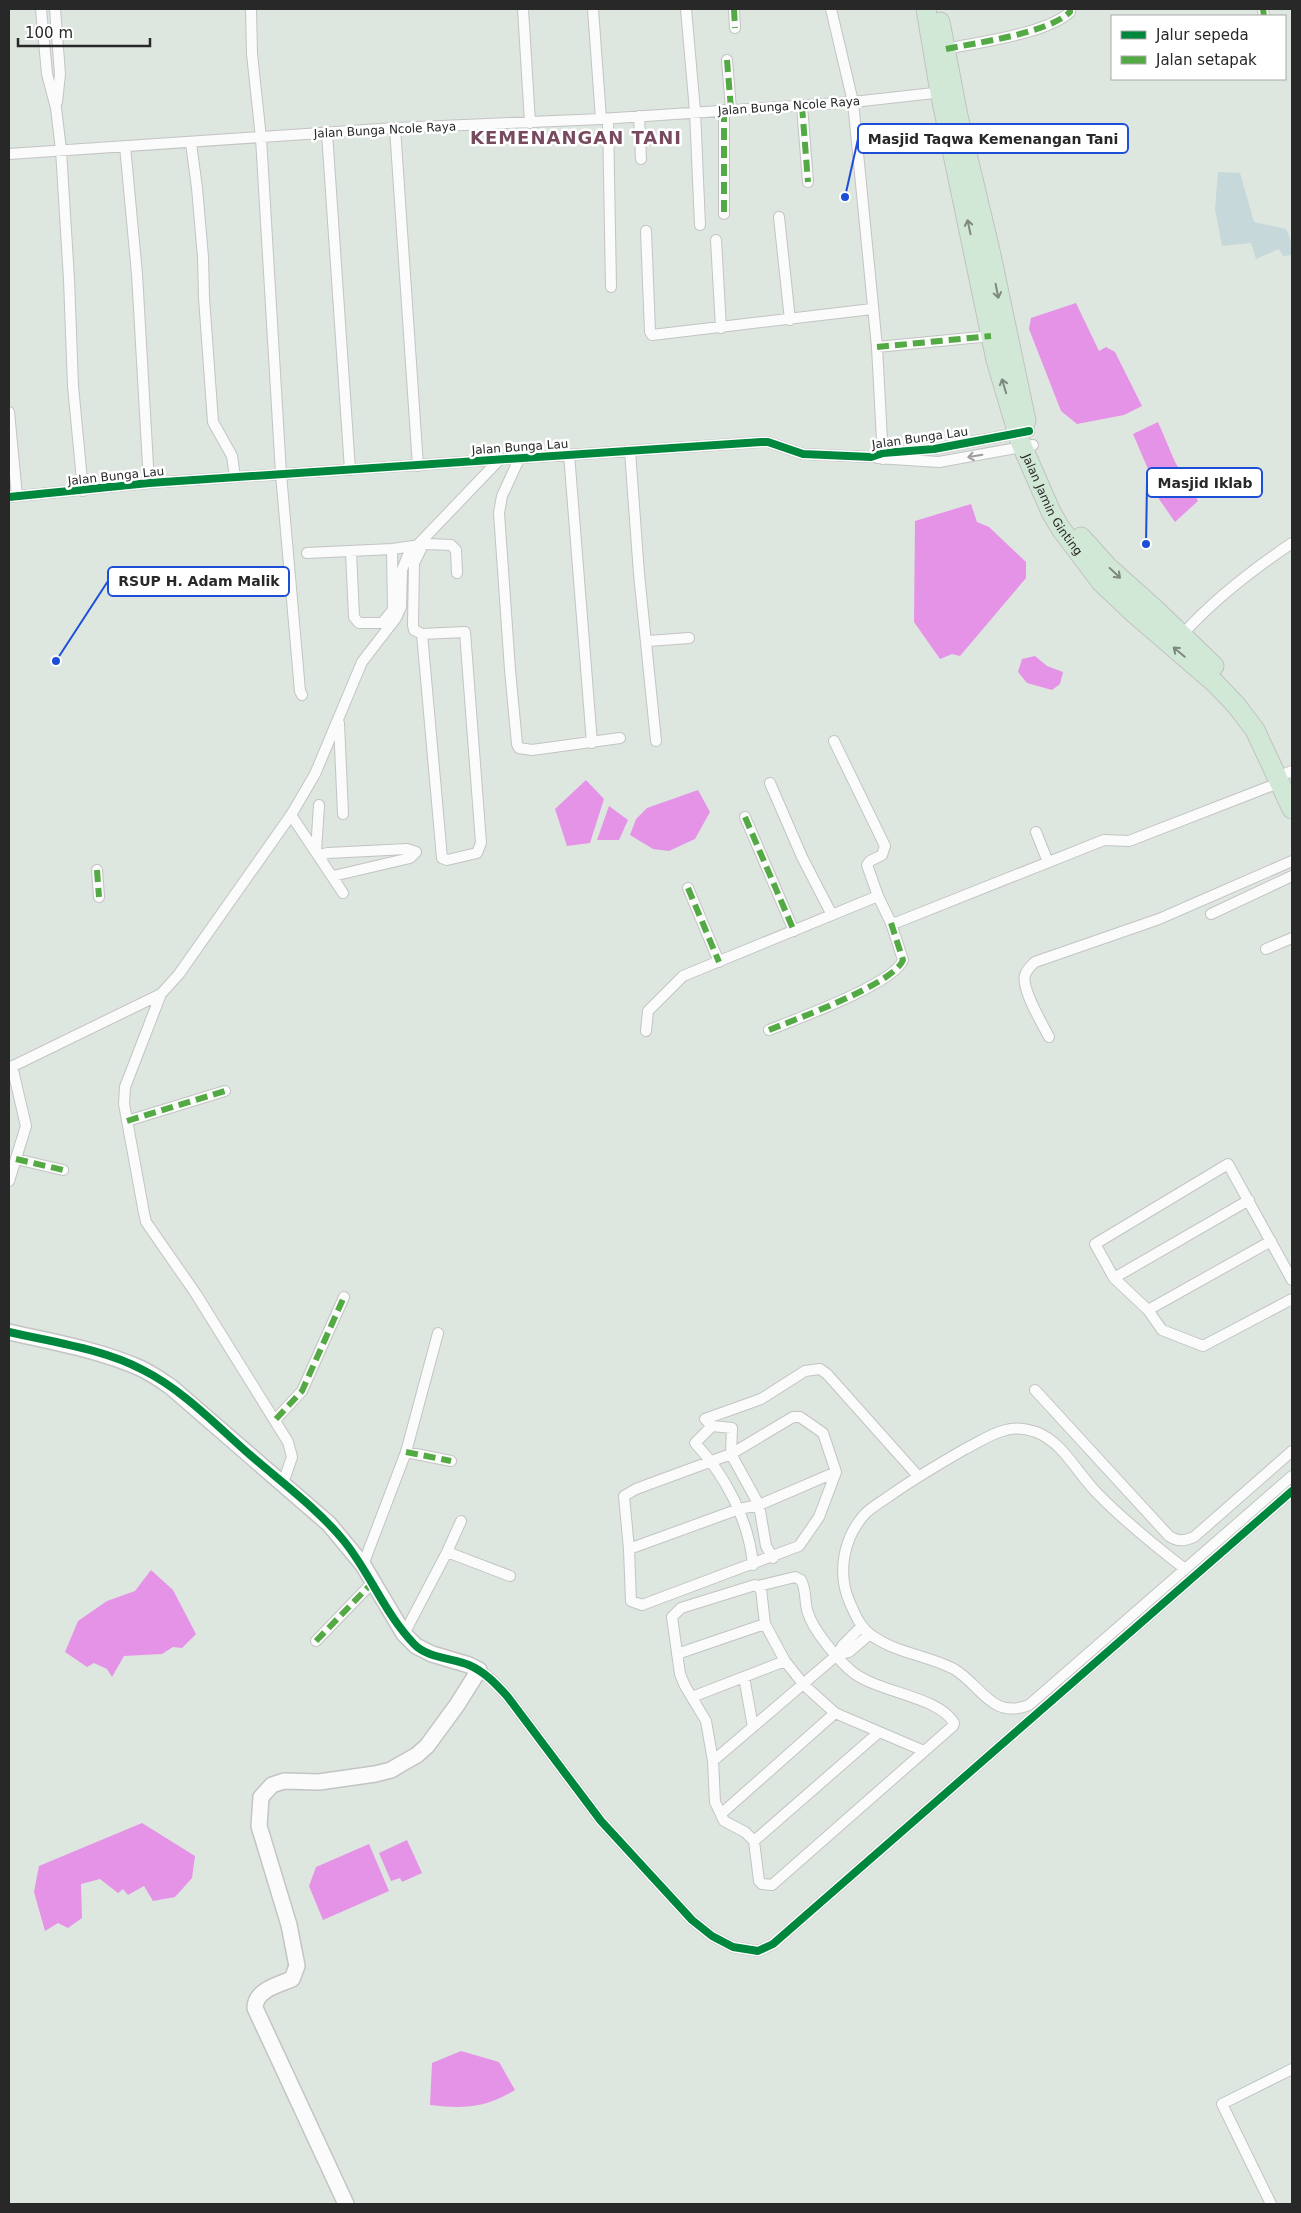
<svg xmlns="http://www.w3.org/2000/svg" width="1301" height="2213" viewBox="0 0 1301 2213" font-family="'DejaVu Sans',sans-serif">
	<rect width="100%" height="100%" fill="#dee6e0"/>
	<path fill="#c6d8d9" d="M 1218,172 L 1240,173 L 1254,222 L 1286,229 L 1292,243 L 1292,255 L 1283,256 L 1279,249 L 1256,259 L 1251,243 L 1222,246 L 1215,209 Z"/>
	<path fill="#e593e7" d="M 1076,303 L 1099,351 L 1106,347 L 1115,352 L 1142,406 L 1124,415 L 1077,424 L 1061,411 L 1029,329 L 1031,318 Z
		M 1158,422 L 1175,462 L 1198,501 L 1175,522 L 1152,489 L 1151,476 L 1133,434 Z
		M 971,504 L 977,522 L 989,527 L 1026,562 L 1026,578 L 960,656 L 952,654 L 940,659 L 914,622 L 915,521 Z
		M 1035,656 L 1047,666 L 1063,672 L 1060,684 L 1052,690 L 1027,683 L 1018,672 L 1022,659 Z
		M 586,780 L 604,799 L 590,843 L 567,846 L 555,809 Z
		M 698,790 L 710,812 L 695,839 L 669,851 L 653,849 L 630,835 L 636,819 L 647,808 Z
		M 609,806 L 628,820 L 619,840 L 597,840 Z
		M 151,1570 L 173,1590 L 196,1634 L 182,1648 L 173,1647 L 162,1654 L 124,1656 L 112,1677 L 107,1669 L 94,1663 L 87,1667 L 65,1652 L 78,1621 L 107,1601 L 135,1591 Z
		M 142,1823 L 195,1856 L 192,1878 L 175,1897 L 153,1901 L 144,1886 L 128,1895 L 123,1889 L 118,1893 L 100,1879 L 81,1884 L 82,1918 L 68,1928 L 58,1923 L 45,1931 L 34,1892 L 39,1866 Z
		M 407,1840 L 422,1873 L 402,1882 L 400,1878 L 391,1881 L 379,1853 Z
		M 369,1844 L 389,1891 L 323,1920 L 309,1886 L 316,1867 Z
		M 461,2051 L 499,2062 L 515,2090 C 485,2108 464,2109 430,2105 L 432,2063 Z"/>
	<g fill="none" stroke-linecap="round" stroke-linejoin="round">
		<defs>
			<path id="street" d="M 41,9 L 47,74 L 56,108 L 61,150 L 69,279 L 73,386 L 83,491
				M 55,9 L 60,74 L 57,102
				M 251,9 L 252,54 L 261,138 L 281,474 L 300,691 L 302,695
				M 523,9 L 530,123
				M 593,9 L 601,119
				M 686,9 L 695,111 L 700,225
				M 734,9 L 735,28
				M 831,9 L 853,102 L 877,347 L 883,459
				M 1263,9 L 1264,16
				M 946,49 C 979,42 1046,34 1070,12 L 1070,9
				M 727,60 L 731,109
				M 802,106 L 808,182
				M 724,110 L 724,214
				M 639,116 L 641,159
				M 608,119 L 611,287
				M 395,128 L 418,466
				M 327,133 L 350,470
				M 191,143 L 197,188 L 203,257 L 204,298 L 213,422 L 232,456 L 235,477
				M 125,146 L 137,274 L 149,483
				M 9,154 L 395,128 L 601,119 L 853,102 L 943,92
				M 779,217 L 790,320
				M 646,231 L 650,332 L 652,335 L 872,309
				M 716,240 L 721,328
				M 877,347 L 991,336
				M 9,412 L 17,496
				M 630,451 L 639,574 L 656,741
				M 569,454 L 592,743
				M 520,457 L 502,496 L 499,513 L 510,670 L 517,744 L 519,748 L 532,750 L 620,738
				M 877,458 L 939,462 L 1033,445
				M 9,497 L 149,483 L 761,442 L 768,442 L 803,454 L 871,457 L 883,453 L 934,449 L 1029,431
				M 351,552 L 354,617 L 359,623 L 382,623 L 393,610 L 392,549
				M 307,553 L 392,549 L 428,544 L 451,545 L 456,550 L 457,573
				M 422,634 L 442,858 L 447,860 L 477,853 L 481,843 L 465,632 L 422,634 L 414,630 L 413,625 L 414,563 L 423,545
				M 1182,635 C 1214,599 1252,570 1292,543
				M 648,641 L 689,638
				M 339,723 L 343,814
				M 834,741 L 885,846 L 882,855 L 870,861 L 867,865 L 878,896
				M 1287,773 L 1292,771
				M 770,783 L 802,857 L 832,915
				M 291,815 L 343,893
				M 745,817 L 794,931
				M 1036,832 L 1048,862
				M 316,851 L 319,805
				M 319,855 L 328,853 L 407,849 L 416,852 L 410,858 L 333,876
				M 97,870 L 99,897
				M 688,888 L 719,962
				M 1211,914 L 1292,876
				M 1266,949 L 1292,938
				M 161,994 L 125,1087 L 124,1104 L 144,1213 L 146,1222 L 196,1294 L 288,1442 L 292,1457 L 283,1483
				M 769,1030 C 796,1019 894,984 903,960 L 891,923
				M 646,1031 L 648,1011 L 683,976 L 878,896 L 891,923 L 898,922 L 1104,840 L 1129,841 L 1281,782
				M 1049,1037 C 1042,1023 1021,989 1025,975 C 1027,969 1031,966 1035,962 L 1159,919 L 1292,861
				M 9,1068 L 161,994 L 179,974 L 291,815 L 315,774 L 362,662 L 396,618 L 401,607 L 402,570 L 408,555 L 500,459
				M 127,1121 L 225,1091
				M 16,1159 L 63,1170
				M 9,1181 L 26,1126 L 12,1066
				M 1114,1278 L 1249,1200
				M 1292,1280 L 1228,1164 L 1095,1244 L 1114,1278 L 1148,1310 L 1162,1330 L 1203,1346 L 1292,1299
				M 1148,1310 L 1271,1241
				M 1035,1390 L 1169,1536 C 1178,1542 1184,1541 1194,1537 L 1292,1451
				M 793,1417 L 800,1417 L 823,1433 L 836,1472 L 819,1517 L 799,1546 L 642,1605 L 631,1601 L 629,1549 L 624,1496 L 636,1489 L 731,1454 Z
				M 276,1419 L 302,1391 L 344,1297
				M 712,1426 L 695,1443 C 725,1475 749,1520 753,1565
				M 406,1452 L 451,1461
				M 629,1549 L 739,1509 L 759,1505 L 836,1472
				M 447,1552 L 510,1576
				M 773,1558 L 766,1546 L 759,1505 L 731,1454 L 732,1428 L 712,1426 L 705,1419 L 761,1399 L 805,1371 L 820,1369 L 827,1374 L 918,1476
				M 363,1565 L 406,1452 L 438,1333
				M 1185,1569 C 1154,1545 1124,1521 1097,1493 C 1077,1473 1063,1442 1036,1432 C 1027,1429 1015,1427 1006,1430 C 992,1433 979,1442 965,1449 C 939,1464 913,1479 888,1497 C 881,1502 870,1508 864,1515 C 843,1539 837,1574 850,1603 C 855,1614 860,1627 870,1634 C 894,1653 927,1655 954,1669 C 981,1685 992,1720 1029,1705 L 1292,1476
				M 758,1586 L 795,1577 L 801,1580 C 807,1591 804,1602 808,1613 C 813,1630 836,1657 849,1669 C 874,1693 938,1695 954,1723 L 953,1726 L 772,1885 L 762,1884 L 759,1881 L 754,1841 L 745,1832 L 724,1821 L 715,1802 L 713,1761 L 706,1721 L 685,1686 L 680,1674 L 672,1617 L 681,1608 L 755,1585 L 761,1589 L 765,1624 L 785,1661 L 804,1685 L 835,1713 L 924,1751
				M 404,1634 L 447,1552 L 461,1521
				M 316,1641 L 373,1582
				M 677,1654 L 765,1624
				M 837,1655 L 843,1645 L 862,1626
				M 479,1670 L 491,1679 L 507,1696 L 601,1821 L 692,1920 L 712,1936 L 733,1947 L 758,1951 L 773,1944 L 1292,1491
				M 744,1677 L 753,1727
				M 692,1697 L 785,1661
				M 713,1761 L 837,1655 L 849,1652 L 870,1634
				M 721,1814 L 835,1713
				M 754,1841 L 878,1733
				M 1271,2204 L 1222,2104 L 1292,2069"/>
			<path id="secondary" d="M 9,1332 C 53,1342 99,1350 140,1368 C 151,1373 161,1380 171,1387 L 329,1524 L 363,1565 L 404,1634 L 416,1646 L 432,1654 L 469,1665 L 479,1670 L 457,1705 L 427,1746 L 417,1755 L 401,1764 L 391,1770 L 375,1774 L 319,1782 L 284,1781 L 272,1785 L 261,1797 L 259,1826 L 289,1925 L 297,1966 L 292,1979 C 278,1985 255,1990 255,2008 L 346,2204"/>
			<g id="highway">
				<path id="s1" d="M 926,9 L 940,92 L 996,360 L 1020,441 L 1051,512 L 1061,529 L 1101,582 L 1136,615 L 1215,683 L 1236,705 L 1255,730 L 1292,809"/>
				<path d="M 940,22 L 958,116 L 991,255 L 1026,421"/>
				<path d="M 1081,537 L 1108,567 L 1155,609 L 1214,666"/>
			</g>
		</defs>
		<use href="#street" stroke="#c3c4c3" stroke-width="12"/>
		<use href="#secondary" stroke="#c3c4c3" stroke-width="18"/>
		<use href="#highway" stroke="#c0c3c1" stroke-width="21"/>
		<use href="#street" stroke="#fafbfa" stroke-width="10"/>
		<use href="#secondary" stroke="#fafbfa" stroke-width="15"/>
		<use href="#highway" stroke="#d2e8d6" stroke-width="19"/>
		<path stroke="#53aa44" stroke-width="6" stroke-dasharray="12 6" stroke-linecap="butt" d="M 734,9 L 735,28
			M 1263,9 L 1264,16
			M 946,49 C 979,42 1046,34 1070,12 L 1070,9
			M 727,60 L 731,109
			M 802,106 L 808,182
			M 724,110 L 724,214
			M 877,347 L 991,336
			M 745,817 L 794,931
			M 97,870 L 99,897
			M 688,888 L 719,962
			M 769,1030 C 796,1019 894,984 903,960 L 891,923
			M 127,1121 L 225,1091
			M 16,1159 L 63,1170
			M 276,1419 L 302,1391 L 344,1297
			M 406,1452 L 451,1461
			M 316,1641 L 373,1582"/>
		<defs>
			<path id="cycleway" d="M 9,497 L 149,483 L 761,442 L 768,442 L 803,454 L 871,457 L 883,453 L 934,449 L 1029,431
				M 9,1332 C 52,1342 104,1349 143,1370 C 183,1390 216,1425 249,1454 C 281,1482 317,1508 344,1541 C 370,1573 385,1614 414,1644 C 427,1658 452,1658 469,1665 C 485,1672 496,1684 507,1696 L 601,1821 L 692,1920 L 712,1936 L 733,1947 L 758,1951 L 773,1944 L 1292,1491"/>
		</defs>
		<use href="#cycleway" stroke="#fff" stroke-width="11"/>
		<use href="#cycleway" stroke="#00873e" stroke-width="8"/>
	</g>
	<defs><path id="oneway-shaft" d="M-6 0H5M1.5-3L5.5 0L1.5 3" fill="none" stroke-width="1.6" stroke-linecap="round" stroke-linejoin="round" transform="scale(1.25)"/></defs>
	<g stroke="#7d887f">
		<use href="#oneway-shaft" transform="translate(969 227) rotate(-102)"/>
		<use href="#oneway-shaft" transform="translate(997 291) rotate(79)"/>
		<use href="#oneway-shaft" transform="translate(1004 386) rotate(-107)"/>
		<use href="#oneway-shaft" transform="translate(1115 573) rotate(43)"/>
		<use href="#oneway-shaft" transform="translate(1179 652) rotate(-140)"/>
	</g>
	<use stroke="#9c9c9c" href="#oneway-shaft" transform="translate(975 456) rotate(170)"/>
	<g text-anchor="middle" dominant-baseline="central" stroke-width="5" stroke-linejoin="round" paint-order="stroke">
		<g font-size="12" fill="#282828" stroke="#fff">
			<text transform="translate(789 106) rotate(-4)">Jalan Bunga Ncole Raya</text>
			<text transform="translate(385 130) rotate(-3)">Jalan Bunga Ncole Raya</text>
			<text transform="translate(920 438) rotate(-8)">Jalan Bunga Lau</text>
			<text transform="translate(520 447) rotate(-4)">Jalan Bunga Lau</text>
			<text transform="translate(116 476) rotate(-6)">Jalan Bunga Lau</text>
			<text stroke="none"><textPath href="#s1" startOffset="514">Jalan Jamin Ginting</textPath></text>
		</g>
		<g font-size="18" font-weight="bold" letter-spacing="1" fill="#774a5f" stroke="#fff">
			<text x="576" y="137">KEMENANGAN TANI</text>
		</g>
	</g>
	<path fill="none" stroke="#1d4ed8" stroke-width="2" d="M845 197L858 139M1146 544L1147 483M56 661L108 581"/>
	<g fill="#1d4ed8" stroke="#fff" stroke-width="2">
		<circle cx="845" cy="197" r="5"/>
		<circle cx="1146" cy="544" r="5"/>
		<circle cx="56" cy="661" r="5"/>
	</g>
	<g fill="#fff" stroke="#1d4ed8" stroke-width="2">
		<rect x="858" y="124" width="270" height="29" rx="5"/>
		<rect x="1147" y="468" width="115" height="29" rx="5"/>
		<rect x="108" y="567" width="181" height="29" rx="5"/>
	</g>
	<g font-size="14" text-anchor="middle" font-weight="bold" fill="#282828">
		<text x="993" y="144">Masjid Taqwa Kemenangan Tani</text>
		<text x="1205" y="488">Masjid Iklab</text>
		<text x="199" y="586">RSUP H. Adam Malik</text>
	</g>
	<rect width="1301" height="2213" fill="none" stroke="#282828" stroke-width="20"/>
	<rect x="1111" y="15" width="175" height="65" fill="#ffffff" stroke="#a9a9a9"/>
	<rect x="1121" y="31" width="25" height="8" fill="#00873e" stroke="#a9a9a9"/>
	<text x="1156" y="40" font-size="15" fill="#282828">Jalur sepeda</text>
	<rect x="1121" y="56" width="25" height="8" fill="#53aa44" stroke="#a9a9a9"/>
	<text x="1156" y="65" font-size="15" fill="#282828">Jalan setapak</text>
	<path d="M18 38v8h132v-8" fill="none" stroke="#282828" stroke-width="2.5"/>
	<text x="25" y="38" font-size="15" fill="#282828" stroke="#ffffff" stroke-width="4" paint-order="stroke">100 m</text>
</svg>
